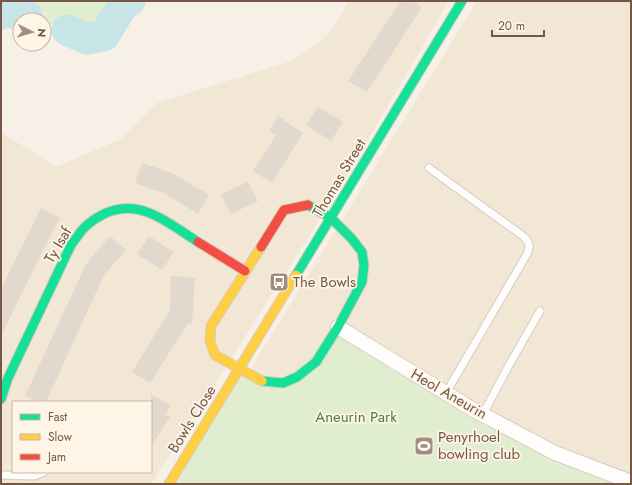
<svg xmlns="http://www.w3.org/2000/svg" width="632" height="485" viewBox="0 0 632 485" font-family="Jost,sans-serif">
	<rect width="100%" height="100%" fill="#f6f0e6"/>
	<path fill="#f2e6d5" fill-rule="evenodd" d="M 349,1 L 449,1 L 336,194 L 151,484 L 1,484 L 1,132 L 56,167 L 121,139 L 157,103 L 288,62 L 317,44 L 331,31 ZM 13,402 L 151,402 L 151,472 L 13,472 Z
		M 477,1 L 631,1 L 631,484 L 182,484 L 269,339 Z"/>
	<path fill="#e1edcf" d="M 1,1 L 124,1 L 104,36 L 87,39 L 44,22 L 44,20 L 38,20 L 27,16 L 3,12 L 1,14 Z
		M 338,327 L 472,409 L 631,484 L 177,484 L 239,368 L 283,383 Z"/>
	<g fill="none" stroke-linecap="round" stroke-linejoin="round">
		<path stroke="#c7e4e7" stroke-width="31" d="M 1,14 L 3,12 L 27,16
			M 67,30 L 87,39 L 104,36 L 123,5 L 130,1"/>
	</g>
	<path fill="#e3d8cd" d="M 401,1 L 413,1 L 422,7 L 367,92 L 348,81 Z
		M 318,107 L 343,122 L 331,141 L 306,125 Z
		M 278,116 L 303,133 L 272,183 L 253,171 L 276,135 L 269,131 Z
		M 142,163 L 172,173 L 209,195 L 198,214 L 164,193 L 135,183 Z
		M 248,182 L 258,201 L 231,214 L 221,194 Z
		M 41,208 L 60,218 L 46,244 L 1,336 L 1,289 Z
		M 110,236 L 126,250 L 104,275 L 46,402 L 38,402 L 25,396 L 86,264 Z
		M 149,236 L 174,252 L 162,270 L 137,254 Z
		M 171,276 L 195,278 L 192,324 L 188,323 L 150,383 L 132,372 L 170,310 Z
		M 151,394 L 171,406 L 165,414 L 170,417 L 151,446 Z"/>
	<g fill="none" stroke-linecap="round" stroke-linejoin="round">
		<defs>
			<path id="lane" d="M 429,168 L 523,236 C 529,242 531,246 527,254 L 446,393
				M 483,414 L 508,367 L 540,311
				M 1,475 L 34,476 L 44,472"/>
			<path id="street" d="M 338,327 L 472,409 L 555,453 L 631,482"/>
			<path id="fast" d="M 296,275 L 462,1
				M 262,381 L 283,383 L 297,377 L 316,362 L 338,327 L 362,282 L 364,265 L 362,252 L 352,239 L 331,218 L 308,205
				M 1,399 L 8,378 L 71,245 C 76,239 80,231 86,226 C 128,189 161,218 198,242"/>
			<path id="slow" d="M 261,247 L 211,326 L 210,341 L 215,355 L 262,381
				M 169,484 L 296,275"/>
			<path id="jam" d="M 198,242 L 245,271
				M 261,247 L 284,210 L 308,205"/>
		</defs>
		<use href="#lane" stroke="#d7cdc4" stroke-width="9"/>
		<use href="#street" stroke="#d7cdc4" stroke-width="16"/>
		<use href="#fast" stroke="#d7ccc3" stroke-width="11"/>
		<use href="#slow" stroke="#d7ccc3" stroke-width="11"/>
		<use href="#jam" stroke="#d7ccc3" stroke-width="11"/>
		<use href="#lane" stroke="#fefdfb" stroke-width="7"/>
		<use href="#street" stroke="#fefdfb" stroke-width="14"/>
		<use href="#fast" stroke="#16e098" stroke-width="9"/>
		<use href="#slow" stroke="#ffcf43" stroke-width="9"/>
		<use href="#jam" stroke="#f24e42" stroke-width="9"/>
	</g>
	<defs>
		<symbol id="bus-square" viewBox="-11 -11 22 22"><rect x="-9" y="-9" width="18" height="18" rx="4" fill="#a28d7e" stroke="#fff5e6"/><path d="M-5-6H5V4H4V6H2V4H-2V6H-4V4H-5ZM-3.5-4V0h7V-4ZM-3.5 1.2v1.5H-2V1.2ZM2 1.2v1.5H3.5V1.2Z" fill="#fff"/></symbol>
		<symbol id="stadium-square" viewBox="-11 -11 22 22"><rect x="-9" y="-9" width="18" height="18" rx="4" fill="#a28d7e" stroke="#fff5e6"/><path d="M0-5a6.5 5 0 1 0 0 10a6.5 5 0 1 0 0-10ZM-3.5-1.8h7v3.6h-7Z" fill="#fff"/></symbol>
	</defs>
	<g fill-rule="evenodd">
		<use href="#bus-square" x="268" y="271" width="22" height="22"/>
		<use href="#stadium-square" x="413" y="435" width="22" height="22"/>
	</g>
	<g text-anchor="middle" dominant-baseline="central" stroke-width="3.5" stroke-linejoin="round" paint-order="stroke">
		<g font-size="15" fill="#745746" stroke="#fff5e6">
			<text transform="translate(339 178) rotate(-59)">Thomas Street</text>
			<text transform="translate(58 245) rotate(-60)">Ty Isaf</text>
			<text transform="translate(449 394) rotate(30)">Heol Aneurin</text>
			<text transform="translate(192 419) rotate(-58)">Bowls Close</text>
		</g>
		<g font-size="15" fill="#745746" stroke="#fff5e6" text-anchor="start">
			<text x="293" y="282">The Bowls</text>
			<text x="438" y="437">Penyrhoel<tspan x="438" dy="17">bowling club</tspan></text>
		</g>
		<g font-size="15" fill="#4f7b3d" stroke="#fff5e6">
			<text x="356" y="417">Aneurin Park</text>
		</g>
	</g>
	<rect width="632" height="485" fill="none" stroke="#745746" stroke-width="4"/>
	<rect x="12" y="401" width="140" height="72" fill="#fff5e6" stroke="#c7b6a6"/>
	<rect x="20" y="414" width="20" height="6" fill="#16e098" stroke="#c7b6a6"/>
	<text x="48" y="421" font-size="12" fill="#745746">Fast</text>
	<rect x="20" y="434" width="20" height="6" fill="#ffcf43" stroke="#c7b6a6"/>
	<text x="48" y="441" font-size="12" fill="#745746">Slow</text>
	<rect x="20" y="454" width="20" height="6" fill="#f24e42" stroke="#c7b6a6"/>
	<text x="48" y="461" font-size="12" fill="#745746">Jam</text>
	<g transform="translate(32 32) rotate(95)"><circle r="19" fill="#fff5e6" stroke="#c7b6a6"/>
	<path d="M0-3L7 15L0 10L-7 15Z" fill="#a28d7e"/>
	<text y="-6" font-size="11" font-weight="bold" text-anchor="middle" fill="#745746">N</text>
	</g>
	<path d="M492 30v6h52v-6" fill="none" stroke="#745746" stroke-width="2"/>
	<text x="498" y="30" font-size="12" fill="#745746" stroke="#fff5e6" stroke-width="3" paint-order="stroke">20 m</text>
</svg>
